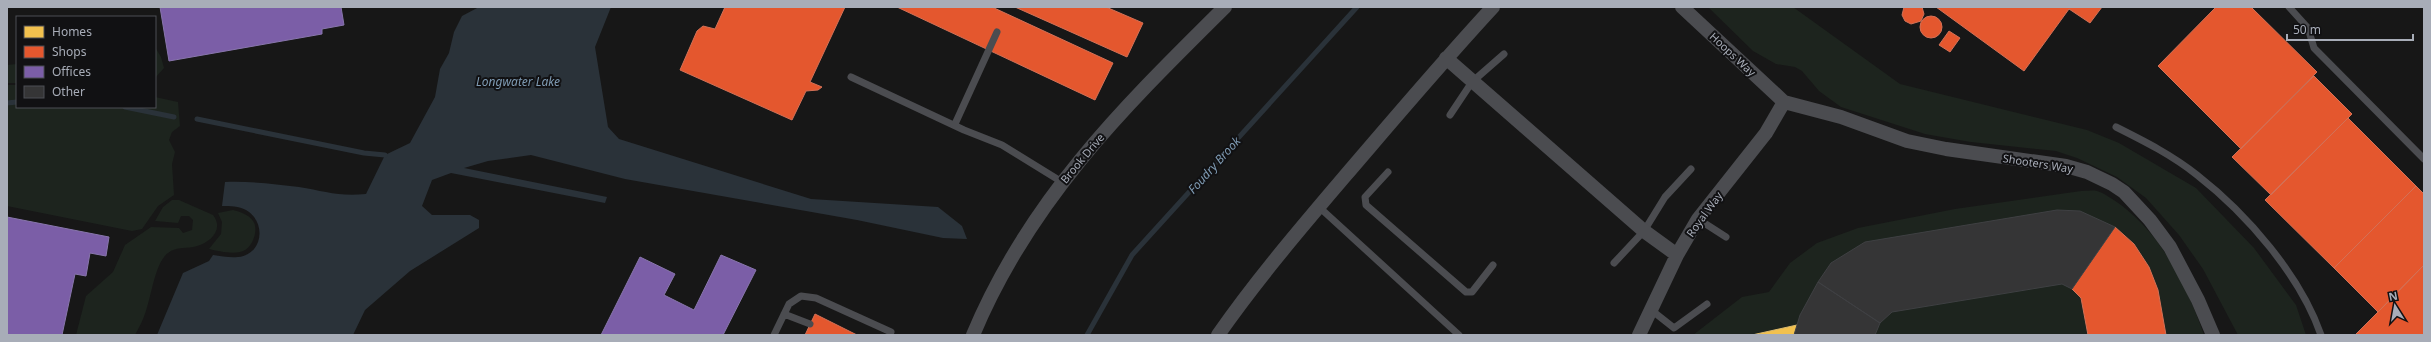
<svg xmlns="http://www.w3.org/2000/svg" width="2431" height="342" viewBox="0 0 2431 342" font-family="'Noto Sans',sans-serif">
	<rect width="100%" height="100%" fill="#171717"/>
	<path fill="#1d241e" d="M 1708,7 L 1793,7 L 1900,84 L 2087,130 L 2119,143 L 2196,188 L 2254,248 L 2296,305 L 2306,335 L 2238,335 L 2203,269 L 2179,235 L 2146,198 L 2117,177 L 2077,158 L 2056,151 L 1971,142 L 1925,134 L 1841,107 L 1819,91 L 1802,71 L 1795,67 L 1776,64 L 1753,51 Z
		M 155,47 L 161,57 L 164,68 L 155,78 Z
		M 17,64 L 17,83 L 7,83 L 7,65 Z
		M 7,85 L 17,85 L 17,107 L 155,107 L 155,97 L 178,102 L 180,126 L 172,132 L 169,140 L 175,152 L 172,164 L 174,195 L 158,206 L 142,229 L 132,231 L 7,206 Z
		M 2081,191 C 2086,191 2092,190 2097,191 C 2104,193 2114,200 2121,205 C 2163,237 2187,286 2204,335 L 1693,335 L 1742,297 L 1769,292 L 1790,263 L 1817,243 L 1858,228 L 1955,209 Z
		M 172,200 L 179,200 L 213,215 C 224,229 211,242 197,246 C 188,249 176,246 168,253 C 154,263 151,302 143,319 C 141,324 138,329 135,335 L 76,335 L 86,296 L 113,272 L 125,245 L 151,227 L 179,228 L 183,233 L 192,230 L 193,220 L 189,216 L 181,216 L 178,223 L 155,221 L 163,207 Z
		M 233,210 C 240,212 248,214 253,221 C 259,229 253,247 243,251 C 234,255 218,251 209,249 L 221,234 L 222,222 L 218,213 Z"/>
	<path fill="#2a3239" d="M 479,7 L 611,7 L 595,47 L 608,127 L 619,139 L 811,199 L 938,207 L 962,226 L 967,239 L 943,238 L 857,220 L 625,179 L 531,155 L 488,161 L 464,168 L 607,197 L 605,203 L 451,173 L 432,180 L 422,206 L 432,215 L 470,215 L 479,220 L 479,228 L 410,271 L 365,310 L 353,335 L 157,335 L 183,273 L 209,261 L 213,255 C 221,256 230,258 238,257 C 263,255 267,222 246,210 C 239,206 230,206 222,206 L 225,182 C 249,181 274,184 299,187 C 324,191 339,197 366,194 L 385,155 L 410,143 L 435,97 L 440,69 L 449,53 L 454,32 L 462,16 Z"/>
	<path fill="#f2c14e" stroke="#dcbb6e" d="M 1797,325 L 1794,335 L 1752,335 Z"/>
	<path fill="#e4572e" stroke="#d27157" d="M 725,7 L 845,7 L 810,82 L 822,87 L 818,90 L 806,91 L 792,120 L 680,70 L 697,31 L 703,26 L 715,29 Z
		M 897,7 L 992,7 L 1113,63 L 1095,100 Z
		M 1015,7 L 1106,7 L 1143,23 L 1127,57 Z
		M 1922,7 L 1924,14 L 1921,21 L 1911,24 L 1905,21 L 1902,15 L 1904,7 Z
		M 1936,7 L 2102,7 L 2090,23 L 2069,9 L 2024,71 Z
		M 2216,7 L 2251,7 L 2317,72 L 2241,149 L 2158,66 Z
		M1920 27a11 11 0 1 1 22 0a11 11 0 1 1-22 0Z
		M 1949,31 L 1960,38 L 1950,52 L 1939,45 Z
		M 2314,76 L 2352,114 L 2271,195 L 2232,157 Z
		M 2348,118 L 2416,186 L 2334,268 L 2265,200 Z
		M 2416,186 L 2424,194 L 2424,265 L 2378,312 L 2334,268 Z
		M 2115,227 L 2134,244 L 2149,267 L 2158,290 L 2166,335 L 2088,335 L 2081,298 L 2072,289 Z
		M 2424,265 L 2424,335 L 2355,335 L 2378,312 Z
		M 815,314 L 857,335 L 805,335 Z"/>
	<path fill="#7b5ea7" stroke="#8876ac" d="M 160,7 L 341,7 L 344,25 L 322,29 L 322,34 L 169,61 Z
		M 7,217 L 109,237 L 106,256 L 90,253 L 86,276 L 75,274 L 62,335 L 7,335 Z
		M 721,255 L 756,270 L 723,335 L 601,335 L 640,257 L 675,274 L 664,295 L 694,310 Z"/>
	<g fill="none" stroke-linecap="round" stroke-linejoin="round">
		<path stroke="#2a3239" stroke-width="5" d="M 7,103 L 17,102
			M 125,107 L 174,117
			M 197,119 L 364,153 L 385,155
			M 1087,335 L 1132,255 L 1357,7"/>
	</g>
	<path fill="#353536" stroke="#3f4043" d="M 2057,210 L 2080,211 L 2115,227 L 2072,289 L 2062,284 L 1892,312 L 1880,323 L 1818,282 L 1831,263 L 1865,242 Z
		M 1818,282 L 1880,323 L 1875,335 L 1794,335 L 1800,315 Z"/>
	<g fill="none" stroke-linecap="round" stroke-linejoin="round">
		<path stroke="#4b4c50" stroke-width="7" d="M 2289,7 L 2308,28 L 2314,48 L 2424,159
			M 851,77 L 964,130 L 1002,145 L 1062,182
			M 1450,115 L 1472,82 L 1504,54
			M 955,124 L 997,32
			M 2116,127 C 2144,141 2172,155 2197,175 C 2247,214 2300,275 2321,335
			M 1388,172 L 1365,197 L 1366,205 L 1466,292 L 1472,292 L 1493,265
			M 1319,207 L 1459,335
			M 1698,219 L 1726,237
			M 1614,263 L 1644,231 L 1665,197 L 1691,169
			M 1650,309 L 1674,328 L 1707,304
			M 784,314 L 810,324
			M 774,335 L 789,304 L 801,296 L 816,298 L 891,332"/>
		<path stroke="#4b4c50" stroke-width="14" d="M 1682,7 L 1784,102 L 1841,117 L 1907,141 L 1946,149 L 2066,166 L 2087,172 L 2112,184 L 2124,192 L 2150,220 L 2170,247 L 2198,300 L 2213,335
			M 1446,58 L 1644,231 L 1677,255
			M 973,335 C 1030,199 1123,108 1225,7
			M 1218,335 C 1257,279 1301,228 1345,176 C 1394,119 1442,62 1493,7
			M 1639,335 L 1677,255 L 1698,219 L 1766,133 L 1784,102"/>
	</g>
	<g text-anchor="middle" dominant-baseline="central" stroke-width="4" stroke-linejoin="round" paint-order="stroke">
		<g font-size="11" fill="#a8adb8" stroke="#111113">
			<text transform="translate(1733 54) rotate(43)">Hoops Way</text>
			<text transform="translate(1082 158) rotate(-50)">Brook Drive</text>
			<text transform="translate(2038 163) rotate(9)">Shooters Way</text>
			<text transform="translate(1704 214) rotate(-54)">Royal Way</text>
		</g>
		<g font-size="12" font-style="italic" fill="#7f9bb3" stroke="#111113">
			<text x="518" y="81">Longwater Lake</text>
			<text transform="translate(1214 165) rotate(-48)">Foudry Brook</text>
		</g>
	</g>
	<rect width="2431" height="342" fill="none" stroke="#a8adb8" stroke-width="16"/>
	<rect x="16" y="16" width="140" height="92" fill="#111113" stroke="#4d4f55"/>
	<rect x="24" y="26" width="20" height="12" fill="#f2c14e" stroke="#4d4f55"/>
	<text x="52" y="36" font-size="12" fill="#a8adb8">Homes</text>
	<rect x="24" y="46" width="20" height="12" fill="#e4572e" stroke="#4d4f55"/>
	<text x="52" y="56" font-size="12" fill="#a8adb8">Shops</text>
	<rect x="24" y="66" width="20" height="12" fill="#7b5ea7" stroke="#4d4f55"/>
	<text x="52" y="76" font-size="12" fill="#a8adb8">Offices</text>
	<rect x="24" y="86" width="20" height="12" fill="#353536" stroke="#4d4f55"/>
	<text x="52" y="96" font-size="12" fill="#a8adb8">Other</text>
	<g transform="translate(2395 306) rotate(349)" stroke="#111113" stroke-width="3" paint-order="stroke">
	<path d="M0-3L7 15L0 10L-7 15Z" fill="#a8adb8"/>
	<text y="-6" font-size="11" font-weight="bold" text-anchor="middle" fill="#a8adb8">N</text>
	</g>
	<path d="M2287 34v6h126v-6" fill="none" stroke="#a8adb8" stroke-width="2"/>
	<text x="2293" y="34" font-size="12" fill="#a8adb8" stroke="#111113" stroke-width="3" paint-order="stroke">50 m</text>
</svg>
